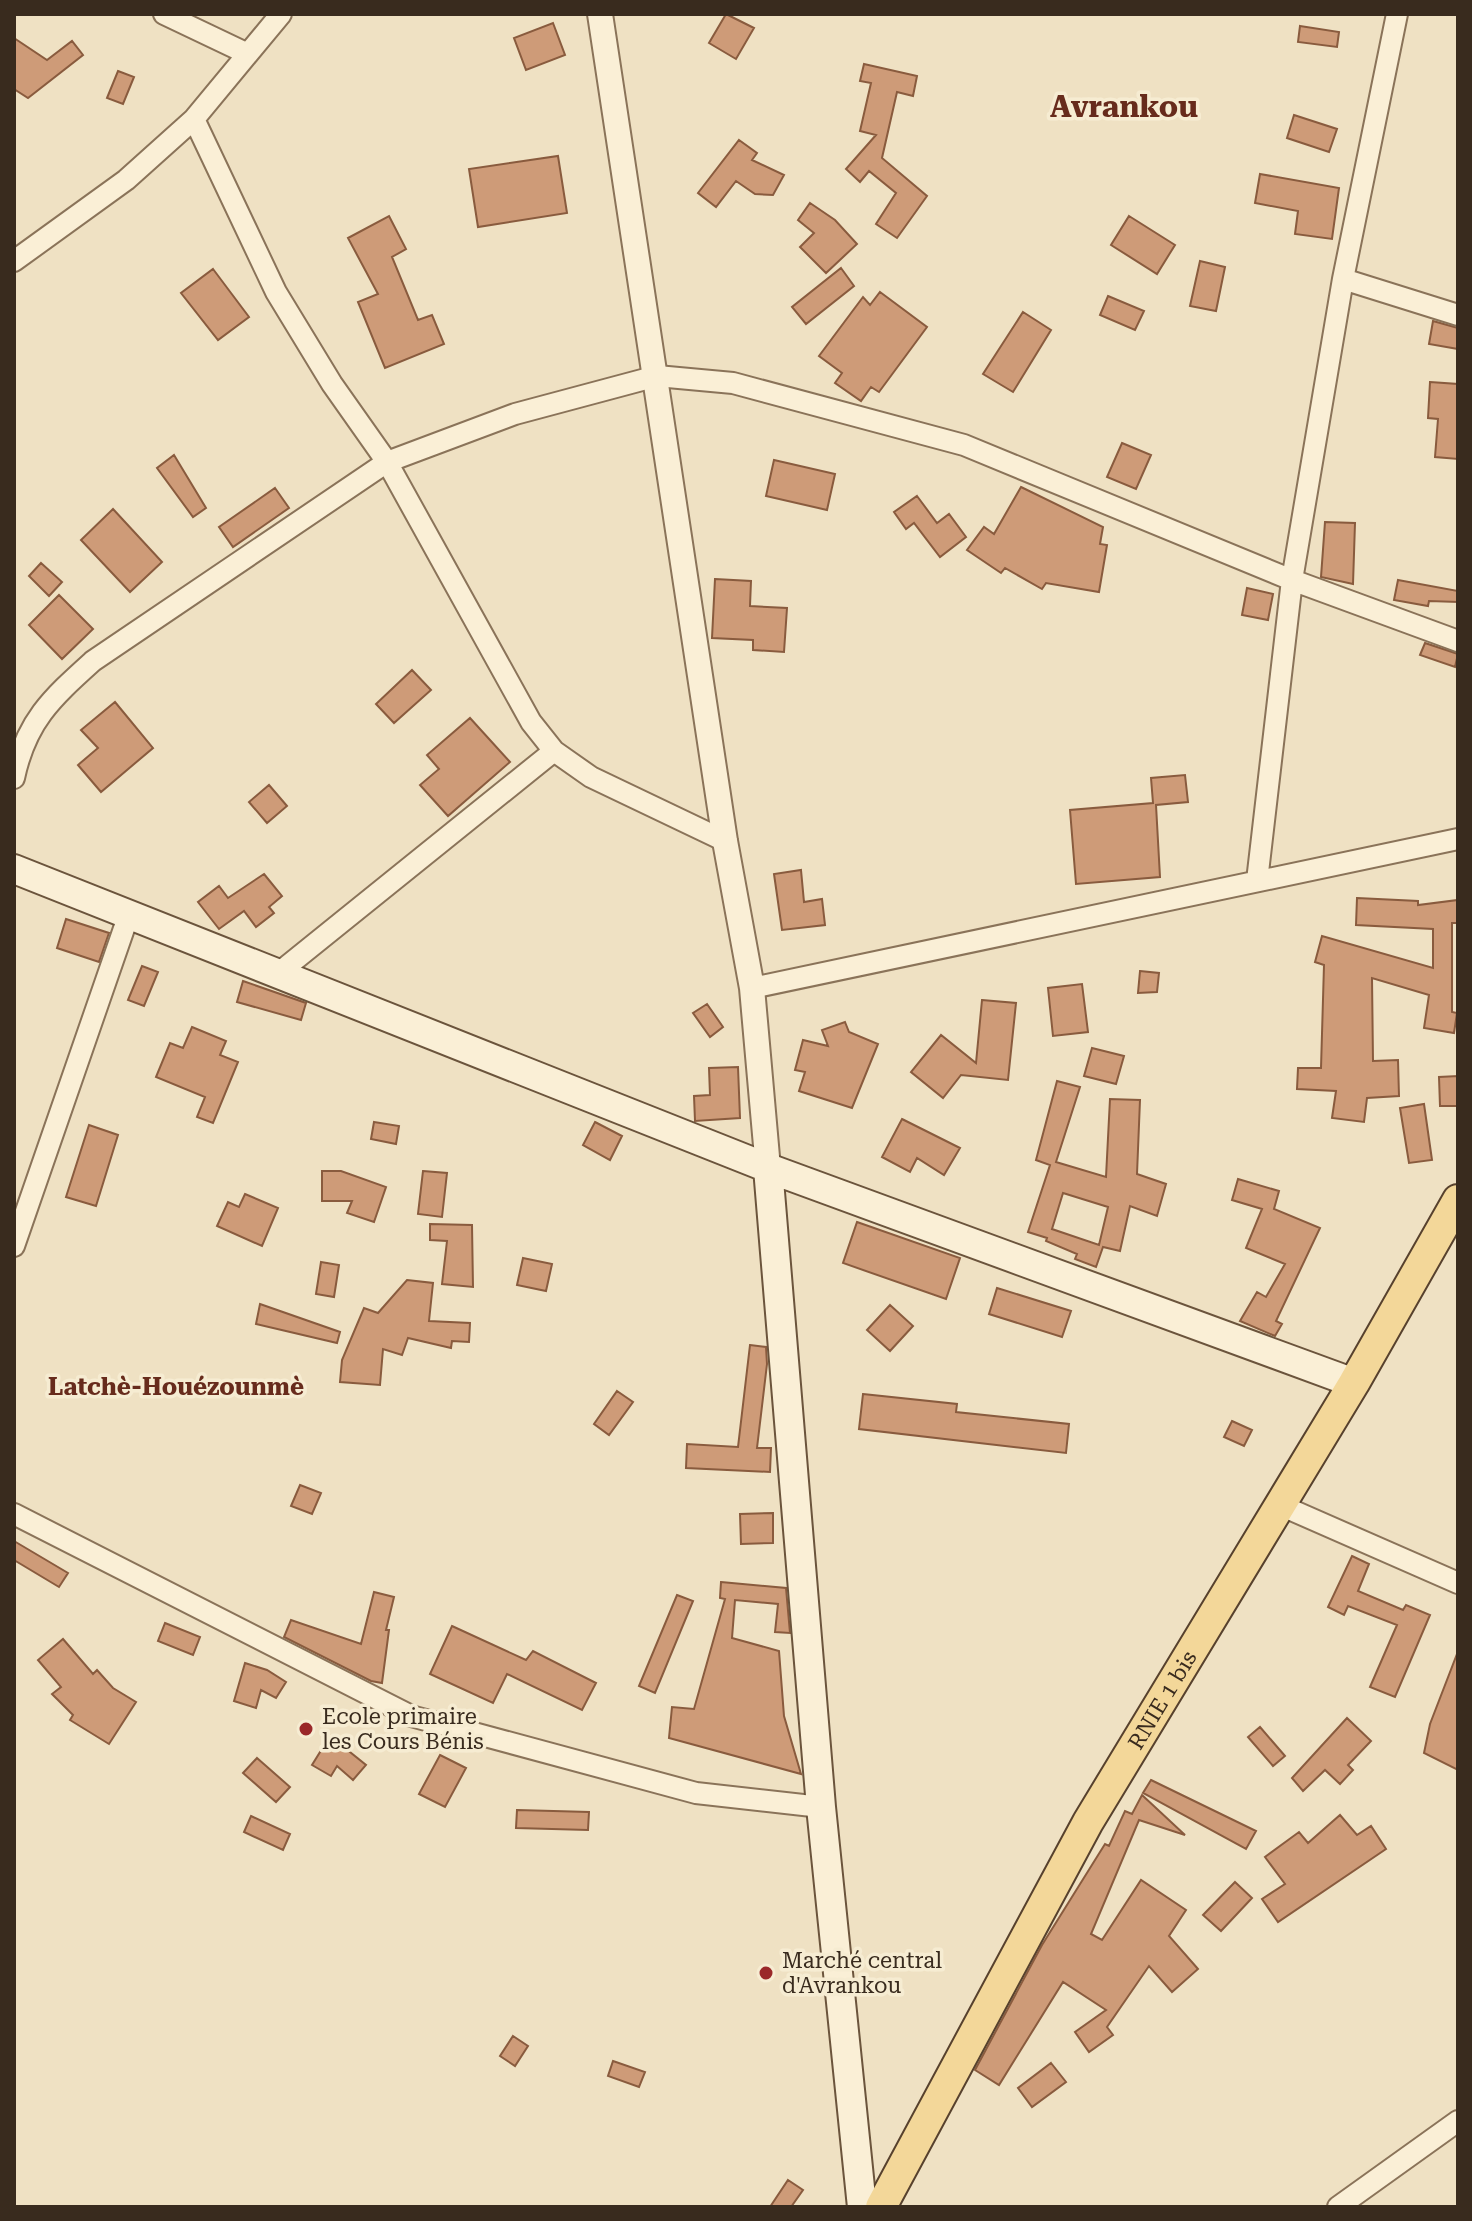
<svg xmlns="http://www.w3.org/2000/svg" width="1472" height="2221" viewBox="0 0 1472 2221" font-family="'Roboto Serif',serif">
	<rect width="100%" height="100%" fill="#efe1c3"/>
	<path fill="#ce9b78" stroke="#895b3e" stroke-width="2" fill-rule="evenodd" d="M 726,14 L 754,28 L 736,59 L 709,43 Z
		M 553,23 L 565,55 L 526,70 L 514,38 Z
		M 1300,26 L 1339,32 L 1337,47 L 1298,42 Z
		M 14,38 L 47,60 L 72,41 L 83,55 L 28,98 L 14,89 Z
		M 864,64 L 917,76 L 913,96 L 897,92 L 882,158 L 927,196 L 897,238 L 876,224 L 896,193 L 869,171 L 860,182 L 846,169 L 876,135 L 860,131 L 871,83 L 860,81 Z
		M 118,71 L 134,77 L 123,104 L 107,98 Z
		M 1294,115 L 1337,129 L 1329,152 L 1287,138 Z
		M 739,140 L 757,153 L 752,160 L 784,175 L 773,195 L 755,194 L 736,181 L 716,207 L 698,193 Z
		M 558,156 L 567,213 L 478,227 L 469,169 Z
		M 1260,174 L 1339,188 L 1332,239 L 1295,234 L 1298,211 L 1255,203 Z
		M 810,203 L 835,220 L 857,244 L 826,273 L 800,247 L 814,233 L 798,220 Z
		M 389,216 L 406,249 L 392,257 L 418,320 L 432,315 L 444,344 L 385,368 L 358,302 L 378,294 L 348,238 Z
		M 1129,216 L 1175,245 L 1157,274 L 1111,245 Z
		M 1200,261 L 1225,267 L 1216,311 L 1190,306 Z
		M 841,268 L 854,286 L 806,324 L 792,307 Z
		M 213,269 L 249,317 L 218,340 L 181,293 Z
		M 880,292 L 927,327 L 879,392 L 871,387 L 861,401 L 835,383 L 842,373 L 819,356 L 863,297 L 870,305 Z
		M 1108,296 L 1144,311 L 1135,330 L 1100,315 Z
		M 1023,312 L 1051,330 L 1013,392 L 983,374 Z
		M 1433,321 L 1458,328 L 1458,349 L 1429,344 Z
		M 1430,382 L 1458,384 L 1458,459 L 1435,457 L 1438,419 L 1428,418 Z
		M 1122,443 L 1151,455 L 1136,489 L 1107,477 Z
		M 174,455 L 206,508 L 193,517 L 157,468 Z
		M 774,460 L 835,474 L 827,510 L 766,496 Z
		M 1021,487 L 1103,527 L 1100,544 L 1107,545 L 1099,592 L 1046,583 L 1042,589 L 1005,568 L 1001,573 L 967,550 L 984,527 L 994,534 Z
		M 275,488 L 289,508 L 233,547 L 219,527 Z
		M 917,496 L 937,523 L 949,514 L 966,537 L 940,557 L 914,523 L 906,529 L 894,512 Z
		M 113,509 L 162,562 L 130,592 L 81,540 Z
		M 1325,522 L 1355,523 L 1353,584 L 1321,577 Z
		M 41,563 L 62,582 L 49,596 L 29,576 Z
		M 715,579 L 751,581 L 750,606 L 787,608 L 784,652 L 753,650 L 753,640 L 712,638 Z
		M 1398,580 L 1458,591 L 1458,602 L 1429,601 L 1428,606 L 1394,600 Z
		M 1247,588 L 1273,594 L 1268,620 L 1242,615 Z
		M 59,595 L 93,629 L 62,659 L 29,625 Z
		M 1425,643 L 1458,654 L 1455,667 L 1420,655 Z
		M 412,670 L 431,690 L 394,723 L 376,704 Z
		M 115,702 L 153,748 L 101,792 L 78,765 L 98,748 L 81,730 Z
		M 470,718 L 510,762 L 448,816 L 420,785 L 439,769 L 427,755 Z
		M 1185,775 L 1188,802 L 1156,805 L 1160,877 L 1076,884 L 1070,810 L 1153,803 L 1151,778 Z
		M 269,785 L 287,806 L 267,823 L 249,802 Z
		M 801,870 L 804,902 L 822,899 L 825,925 L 782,930 L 774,874 Z
		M 264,874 L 282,896 L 269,907 L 274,913 L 256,927 L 244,911 L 219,929 L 198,902 L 219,886 L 228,898 Z
		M 1357,898 L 1418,901 L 1418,905 L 1458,900 L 1458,923 L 1452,923 L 1452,1012 L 1457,1013 L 1454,1033 L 1424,1028 L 1429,995 L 1372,978 L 1373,1061 L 1398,1060 L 1399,1096 L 1367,1098 L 1364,1122 L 1332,1118 L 1336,1091 L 1297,1089 L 1298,1068 L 1321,1068 L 1324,965 L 1315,962 L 1322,936 L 1433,968 L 1433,929 L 1356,925 Z
		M 66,919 L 109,933 L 99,962 L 57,948 Z
		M 142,966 L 158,972 L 144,1006 L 128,1000 Z
		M 1140,971 L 1159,973 L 1157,992 L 1138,993 Z
		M 243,981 L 306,1003 L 301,1020 L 237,1002 Z
		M 1082,984 L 1088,1032 L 1053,1036 L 1048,988 Z
		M 982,1000 L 1016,1003 L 1008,1080 L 961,1075 L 943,1098 L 911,1072 L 941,1035 L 976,1063 Z
		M 707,1004 L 723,1027 L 710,1037 L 693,1013 Z
		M 845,1022 L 849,1032 L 878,1044 L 852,1108 L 799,1091 L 805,1072 L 795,1070 L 803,1040 L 828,1046 L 822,1030 Z
		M 192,1027 L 226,1041 L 220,1055 L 238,1062 L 213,1123 L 197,1117 L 205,1097 L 156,1077 L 170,1043 L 183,1048 Z
		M 1092,1048 L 1124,1056 L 1116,1084 L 1084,1076 Z
		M 738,1067 L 740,1118 L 695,1121 L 694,1096 L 710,1095 L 709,1068 Z
		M 1458,1076 L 1458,1106 L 1440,1106 L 1439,1077 Z
		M 1057,1081 L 1080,1087 L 1056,1162 L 1106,1177 L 1110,1099 L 1140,1100 L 1137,1174 L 1166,1184 L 1157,1216 L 1130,1206 L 1120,1251 L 1103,1247 L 1096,1267 L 1075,1259 L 1077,1254 L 1046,1241 L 1047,1238 L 1028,1232 L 1050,1165 L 1036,1160 ZM 1063,1193 L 1108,1207 L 1099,1245 L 1052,1229 Z
		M 1424,1104 L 1432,1160 L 1409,1163 L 1400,1108 Z
		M 902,1119 L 960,1148 L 944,1175 L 917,1158 L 910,1172 L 882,1157 Z
		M 374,1122 L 399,1126 L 396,1144 L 371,1139 Z
		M 595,1122 L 622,1136 L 610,1160 L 583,1145 Z
		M 89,1125 L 118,1135 L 96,1206 L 66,1197 Z
		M 322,1171 L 341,1171 L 386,1187 L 374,1222 L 347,1213 L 352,1201 L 322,1201 Z
		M 423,1171 L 447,1173 L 442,1217 L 418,1214 Z
		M 1238,1179 L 1279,1191 L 1274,1209 L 1320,1228 L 1276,1321 L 1282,1324 L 1275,1336 L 1240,1321 L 1257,1292 L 1266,1297 L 1285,1264 L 1246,1248 L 1262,1209 L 1232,1200 Z
		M 245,1194 L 278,1208 L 262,1246 L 217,1226 L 228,1202 L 239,1207 Z
		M 857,1222 L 960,1258 L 946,1299 L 843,1263 Z
		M 430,1224 L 472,1225 L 473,1287 L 442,1284 L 447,1241 L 430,1240 Z
		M 523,1258 L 552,1264 L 546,1291 L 517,1285 Z
		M 321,1262 L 339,1265 L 334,1297 L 316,1294 Z
		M 407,1280 L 433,1283 L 429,1321 L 470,1323 L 469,1342 L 452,1341 L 451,1348 L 408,1338 L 402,1355 L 383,1349 L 380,1385 L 340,1382 L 342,1360 L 364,1308 L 378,1313 Z
		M 997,1288 L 1071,1311 L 1062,1337 L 989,1314 Z
		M 260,1304 L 340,1332 L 337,1343 L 256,1324 Z
		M 890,1305 L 913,1326 L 890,1351 L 867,1330 Z
		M 750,1345 L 766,1347 L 767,1364 L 757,1448 L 771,1448 L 770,1472 L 686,1468 L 687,1444 L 738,1447 Z
		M 617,1391 L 633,1402 L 609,1435 L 594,1424 Z
		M 863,1394 L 957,1404 L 956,1412 L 1069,1424 L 1066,1453 L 859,1429 Z
		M 1232,1421 L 1252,1430 L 1244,1446 L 1224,1437 Z
		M 300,1485 L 321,1493 L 312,1514 L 291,1506 Z
		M 773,1513 L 773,1543 L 741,1544 L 740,1514 Z
		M 14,1541 L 68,1573 L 59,1587 L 14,1560 Z
		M 1352,1556 L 1369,1564 L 1358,1591 L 1403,1610 L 1406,1605 L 1430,1615 L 1395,1697 L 1370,1687 L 1397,1625 L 1348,1606 L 1344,1615 L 1328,1607 Z
		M 721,1582 L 786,1588 L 790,1633 L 775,1632 L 778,1604 L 735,1600 L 732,1638 L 779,1651 L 784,1716 L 801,1774 L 669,1738 L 672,1707 L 694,1709 L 725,1599 L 720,1598 Z
		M 374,1592 L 394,1597 L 386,1630 L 389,1630 L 382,1683 L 371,1681 L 284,1637 L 291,1620 L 361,1644 Z
		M 677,1595 L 693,1601 L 655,1693 L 639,1686 Z
		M 165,1623 L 200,1637 L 193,1655 L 158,1641 Z
		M 452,1626 L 526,1660 L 533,1651 L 596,1683 L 582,1710 L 507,1674 L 493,1703 L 430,1674 Z
		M 63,1639 L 93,1674 L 97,1670 L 113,1688 L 136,1702 L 109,1744 L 70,1720 L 73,1715 L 52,1694 L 61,1687 L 38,1660 Z
		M 1457,1654 L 1458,1654 L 1458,1770 L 1424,1753 L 1430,1724 Z
		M 245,1663 L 267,1670 L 286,1682 L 276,1698 L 261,1690 L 256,1708 L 234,1701 Z
		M 1347,1718 L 1371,1741 L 1348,1765 L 1353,1770 L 1340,1784 L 1325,1770 L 1303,1791 L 1292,1778 Z
		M 1260,1727 L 1285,1756 L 1273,1766 L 1248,1737 Z
		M 330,1736 L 366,1765 L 353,1780 L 337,1766 L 331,1776 L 312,1765 Z
		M 440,1755 L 466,1768 L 445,1807 L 419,1794 Z
		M 257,1758 L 290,1787 L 276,1802 L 243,1773 Z
		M 1151,1780 L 1256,1831 L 1246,1849 L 1143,1793 Z
		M 1142,1795 L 1185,1835 L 1139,1820 L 1091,1934 L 1102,1940 L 1141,1880 L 1186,1910 L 1169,1936 L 1198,1969 L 1172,1992 L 1149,1966 L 1107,2027 L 1113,2035 L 1089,2052 L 1075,2032 L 1106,2010 L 1063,1982 L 999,2085 L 975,2070 L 1042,1945 L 1105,1844 L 1109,1846 L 1125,1811 L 1132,1814 Z
		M 517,1810 L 589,1812 L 588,1830 L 516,1828 Z
		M 1340,1815 L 1357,1835 L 1371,1826 L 1386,1849 L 1278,1922 L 1262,1899 L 1285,1884 L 1265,1857 L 1299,1832 L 1308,1843 Z
		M 251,1816 L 290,1834 L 283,1850 L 244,1832 Z
		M 1235,1882 L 1252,1898 L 1221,1931 L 1203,1915 Z
		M 513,2036 L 528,2046 L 515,2066 L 500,2056 Z
		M 613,2061 L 645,2072 L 639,2087 L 608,2076 Z
		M 1051,2063 L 1066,2082 L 1032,2107 L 1018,2088 Z
		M 788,2180 L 803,2190 L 791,2207 L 770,2207 Z"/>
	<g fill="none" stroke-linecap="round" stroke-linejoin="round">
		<defs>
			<path id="minor" d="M 164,14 L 248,54
				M 194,119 L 276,292 L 332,384 L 387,462 L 531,722 L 554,751 L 591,777 L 725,841
				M 14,261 L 126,180 L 194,119 L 281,14
				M 1343,279 L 1458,315
				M 14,778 C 26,721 52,698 93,661 L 387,462 L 515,414 L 657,376 L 733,383 L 964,445 L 1292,580 L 1458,641
				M 1257,881 L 1292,580 L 1343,279 L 1397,14
				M 276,975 L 554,751
				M 752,988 L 1458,839
				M 14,1246 L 128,917
				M 1280,1505 L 1458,1583
				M 14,1514 L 411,1716 L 696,1793 L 821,1807
				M 1338,2207 L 1458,2121"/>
			<path id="tertiary" d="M 600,14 L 725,841 L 752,988 L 768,1168"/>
			<path id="secondary" d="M 14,869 L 768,1168 L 1354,1383
				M 768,1168 L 821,1807 L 862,2207"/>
			<g id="primary">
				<path id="s1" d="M 881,2207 L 1088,1822 L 1354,1383 L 1458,1200"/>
			</g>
		</defs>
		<use href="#minor" stroke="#8a7359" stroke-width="24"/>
		<use href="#tertiary" stroke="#8a7359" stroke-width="28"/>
		<use href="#secondary" stroke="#6b543c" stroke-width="32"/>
		<use href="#primary" stroke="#57412d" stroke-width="34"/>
		<use href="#minor" stroke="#faefd6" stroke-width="20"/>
		<use href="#tertiary" stroke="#faefd6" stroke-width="24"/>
		<use href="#secondary" stroke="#faefd6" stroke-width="28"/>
		<use href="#primary" stroke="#f3d799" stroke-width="30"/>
	</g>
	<g fill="#9a2829" stroke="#f6ecd2" stroke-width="3">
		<circle cx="306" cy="1729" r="8"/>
		<circle cx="766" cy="1973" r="8"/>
	</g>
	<g text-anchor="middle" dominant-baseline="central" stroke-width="7" stroke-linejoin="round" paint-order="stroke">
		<g font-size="22" fill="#392b1e" stroke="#f6ecd2">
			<text stroke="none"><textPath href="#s1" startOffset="580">RNIE 1 bis</textPath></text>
		</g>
		<g font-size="22" fill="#392b1e" stroke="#f6ecd2" text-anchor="start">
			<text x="322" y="1716">Ecole primaire<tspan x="322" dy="25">les Cours Bénis</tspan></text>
			<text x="782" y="1960">Marché central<tspan x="782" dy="25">d'Avrankou</tspan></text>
		</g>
		<g font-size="24" font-weight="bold" fill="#672b1c" stroke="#f6ecd2">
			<text x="176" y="1387">Latchè-Houézounmè</text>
		</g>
		<g font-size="30" font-weight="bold" fill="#672b1c" stroke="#f6ecd2">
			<text x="1124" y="106">Avrankou</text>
		</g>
	</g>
	<rect width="1472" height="2221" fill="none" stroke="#392b1e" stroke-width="32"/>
</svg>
